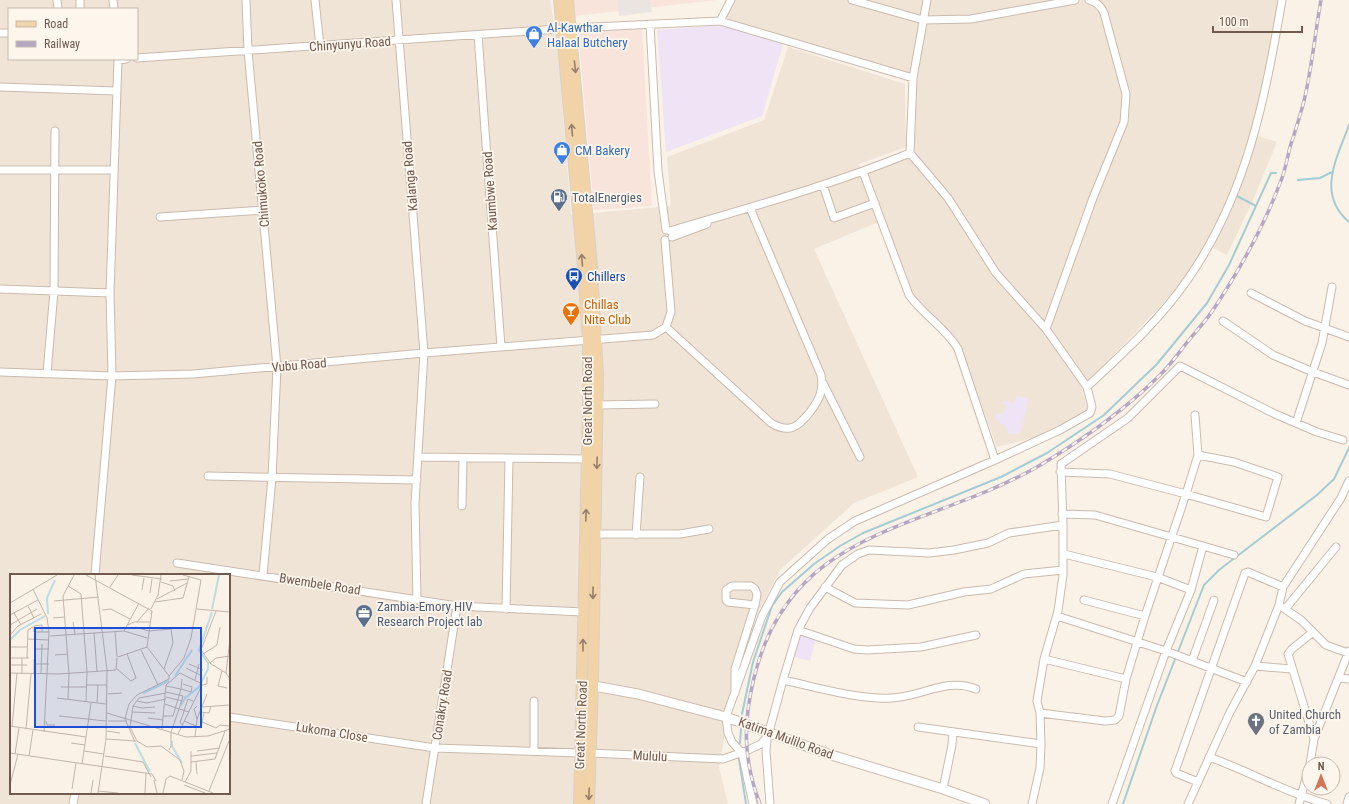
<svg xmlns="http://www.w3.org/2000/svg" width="1349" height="804" viewBox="0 0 1349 804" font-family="'Roboto Condensed',sans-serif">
	<rect width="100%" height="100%" fill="#faf2e7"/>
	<path fill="#f0e4d6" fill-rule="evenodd" d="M 0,0 L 550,0 L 557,39 L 571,215 L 671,206 L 667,157 L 764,120 L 788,47 L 905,84 L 906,147 L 859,164 L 881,221 L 814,249 L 918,477 L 854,503 L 781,569 L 741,645 L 719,767 L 728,804 L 0,804 ZM 9,9 L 137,9 L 137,59 L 9,59 ZM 11,575 L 229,575 L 229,793 L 11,793 Z
		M 733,0 L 1282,0 L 1252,134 L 1277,142 L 1253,200 L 1227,255 L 1207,245 L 1180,286 L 1082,388 L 1088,412 L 1044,435 L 997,447 L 958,342 L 911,297 L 866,173 L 911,154 L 912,78 L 723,21 Z"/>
	<path fill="#f9e4dc" d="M 573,0 L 717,0 L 575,16 Z
		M 642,28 L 652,206 L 594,210 L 578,31 Z"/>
	<path fill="#eae5e0" d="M 617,0 L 650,0 L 652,12 L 619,16 Z"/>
	<path fill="#efe3f6" d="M 726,25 L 783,44 L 762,116 L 666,152 L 657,30 Z
		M 1016,396 L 1028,398 L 1022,429 L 1018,434 L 1008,434 L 1005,425 L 1000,424 L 999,420 L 996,421 L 995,416 L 1004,412 L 1006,405 L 1003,404 L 1004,400 L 1014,403 Z
		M 800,634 L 816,638 L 810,661 L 794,657 Z"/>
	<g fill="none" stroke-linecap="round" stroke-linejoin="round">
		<path stroke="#a5ccd2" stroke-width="2" d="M 1349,125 C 1337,158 1316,194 1349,222
			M 1298,180 L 1320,178 L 1332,172
			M 1237,196 L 1256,206
			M 742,714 L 753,662 L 772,606 L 782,592 L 814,564 L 840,546 L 863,533 L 1001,477 L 1047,453 L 1104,415 L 1157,364 L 1207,303 L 1229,265 L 1271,173 L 1276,173
			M 740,743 L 741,729
			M 739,759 L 746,804
			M 1123,804 L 1156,708 L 1204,585 L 1219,570 L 1317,495 L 1334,479 L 1349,448"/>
		<defs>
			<path id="street" d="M 57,0 L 58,9
				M 113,0 L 114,9
				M 246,0 L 248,51 L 277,367 L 272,478 L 263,575
				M 315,0 L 320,46
				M 396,0 L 424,353 L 415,503 L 417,599
				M 852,0 L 923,20 L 971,19 L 1075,0
				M 80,9 L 80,0
				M 720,21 L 731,0
				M 650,24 L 658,171 L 666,230
				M 0,33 L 9,33
				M 478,35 L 501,347
				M 137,58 L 572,28 L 720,21 L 913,78
				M 118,60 L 126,59
				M 0,87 L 116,91
				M 910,153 L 948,198 L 996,273 L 1046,329 L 1087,387 C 1123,353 1160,320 1188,279 C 1247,194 1265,99 1282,0
				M 0,170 L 113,170
				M 863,172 L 909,295 C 923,315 946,328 958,349 L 995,460
				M 823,185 L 834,218 L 875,203
				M 160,217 L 264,210
				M 670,231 C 751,207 832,185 910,153 L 913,78 L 927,0
				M 672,237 L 707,224
				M 0,289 L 110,293
				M 1251,293 L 1305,321 L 1349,337
				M 1223,321 L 1273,355 L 1313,372 L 1349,385
				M 666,327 L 771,423 C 790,434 798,427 810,412 C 819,400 824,391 821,375 L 750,208
				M 1046,329 L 1093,198 L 1124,122 L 1126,94 L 1104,13 C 1101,6 1097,2 1089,0
				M 0,372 L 112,376 L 193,374 L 424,353 L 653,335 L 666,327 L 671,312 L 665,240
				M 47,373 L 54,291 L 55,131
				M 823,383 L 860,457
				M 598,405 L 655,404
				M 1195,415 L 1198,455 L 1186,494 L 1266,517 L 1278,477 L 1234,462 L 1198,455
				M 1296,423 L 1322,343 L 1332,287
				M 418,457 L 587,459
				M 208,476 L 417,480
				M 462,506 L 463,458
				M 595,534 L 680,534 L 709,529
				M 636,535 L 640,477
				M 1203,546 L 1234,555
				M 1064,554 L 1157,577 L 1191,590
				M 177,563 L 457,606 L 583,612
				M 95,575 L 112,376 L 110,293 L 118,59
				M 732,586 L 751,586 L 755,589 L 757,594 L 755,605 L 728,602 L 726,600 L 726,590 Z
				M 825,587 L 855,603 L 908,605 L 964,592 L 991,589 L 1024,574 L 1063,570
				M 1084,600 L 1145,616
				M 1279,605 L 1301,620 L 1326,645 L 1348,653
				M 1286,608 L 1336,547
				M 506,609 L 509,459
				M 1057,616 L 1166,651 L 1191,590 L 1203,546 L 1095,515 L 1062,514
				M 798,630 L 854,649 L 867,650 L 921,647 L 976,635
				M 1313,632 L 1292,649 L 1288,654 L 1314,739
				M 1044,659 L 1126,679
				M 1192,661 L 1214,600
				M 1255,666 L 1292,669
				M 1340,678 L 1349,679
				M 783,680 C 816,687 859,700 892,698 C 921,697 947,677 976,689
				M 735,693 L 735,669 L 755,605
				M 534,701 L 534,751
				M 1040,713 L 1105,721 L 1115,720 L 1119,716 L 1126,679 L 1145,616 L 1186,494 L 1110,474 L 1060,472
				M 229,717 L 435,748 L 580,753
				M 918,727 L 1041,744
				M 590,753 L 723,759 L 746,751 L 761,744 L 768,736
				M 1209,757 C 1249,771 1286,793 1327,804
				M 1310,764 L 1314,739 L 1349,651
				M 1198,782 L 1176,773 L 1175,771 L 1245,573 L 1248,572 L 1283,587
				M 943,789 L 952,745 L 953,732
				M 73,804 L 75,793
				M 426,804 L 457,606
				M 753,804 L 742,753 L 732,742 L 728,733 L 726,717 L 762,616 L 780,582 L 828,539 L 855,521 L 995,460 L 1060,430 L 1090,413 L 1092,407 L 1087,387
				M 770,804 L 766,751 L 767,739 L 783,680 L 798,630 L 810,608 L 842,565 L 858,554 L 869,550 L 929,553 L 954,550 L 988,543 L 1009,533 L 1063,525
				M 1032,804 L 1040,768 L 1041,744 L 1040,713 L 1037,701 L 1044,659 L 1058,611 L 1063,575 L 1063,525 L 1061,464 L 1128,418 L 1180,366 L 1275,414 L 1317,432 L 1343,440
				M 1112,804 L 1166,651 L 1247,682
				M 1188,804 L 1230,712 L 1255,666 L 1279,605 L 1283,587 L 1341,498 L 1349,481
				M 1299,804 L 1309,767
				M 1347,804 L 1349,797"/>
			<path id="secondary" d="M 583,684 L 638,694 L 726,717 L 828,754 L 943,789 L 985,804"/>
			<path id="primary" d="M 559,0 L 583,267 L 588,341 L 588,405 L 579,804
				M 568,0 L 592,267 L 598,375 L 593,685 L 589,804"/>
		</defs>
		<use href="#street" stroke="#cabaae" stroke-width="9"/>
		<use href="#secondary" stroke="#cebcaf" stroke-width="11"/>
		<use href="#primary" stroke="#d7d1cd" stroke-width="12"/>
		<use href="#street" stroke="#fff" stroke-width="7"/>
		<use href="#secondary" stroke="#fff" stroke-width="9"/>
		<use href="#primary" stroke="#f1d3a7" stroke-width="10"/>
		<defs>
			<path id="rail" d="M 760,804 C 743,760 743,723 754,678 C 790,527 924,531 1037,467 C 1081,441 1125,410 1161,374 C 1170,365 1178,354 1185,345 C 1195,332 1207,320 1215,307 C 1240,269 1264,226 1280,183 C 1285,172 1287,159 1290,147 C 1295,132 1300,116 1304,101 C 1312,68 1315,33 1321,0"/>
		</defs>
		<use href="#rail" stroke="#b5a6c2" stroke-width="3.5"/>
		<use href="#rail" stroke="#fdf6ed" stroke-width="2" stroke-dasharray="6" stroke-linecap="butt"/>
	</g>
	<defs><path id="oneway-shaft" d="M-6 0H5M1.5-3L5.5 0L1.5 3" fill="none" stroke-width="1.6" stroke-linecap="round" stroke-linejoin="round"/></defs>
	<g stroke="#977e69">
		<use href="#oneway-shaft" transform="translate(575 67) rotate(84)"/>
		<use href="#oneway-shaft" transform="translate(572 130) rotate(-95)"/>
		<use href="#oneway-shaft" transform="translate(582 260) rotate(-94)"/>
		<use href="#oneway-shaft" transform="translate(597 463) rotate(92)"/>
		<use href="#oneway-shaft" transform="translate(586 515) rotate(-88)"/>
		<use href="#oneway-shaft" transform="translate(593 593) rotate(91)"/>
		<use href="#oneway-shaft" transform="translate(583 645) rotate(-90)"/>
		<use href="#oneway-shaft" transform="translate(589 794) rotate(92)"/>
	</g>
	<defs>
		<symbol id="shop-pin" viewBox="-11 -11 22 30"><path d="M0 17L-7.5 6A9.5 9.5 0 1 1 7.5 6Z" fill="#3f7fe0" stroke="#fdf6ed"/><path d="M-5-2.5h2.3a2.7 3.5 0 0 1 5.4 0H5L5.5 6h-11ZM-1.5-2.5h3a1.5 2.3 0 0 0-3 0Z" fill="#fff"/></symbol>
		<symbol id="fuel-pin" viewBox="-11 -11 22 30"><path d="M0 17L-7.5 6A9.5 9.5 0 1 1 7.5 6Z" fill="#5c6f8a" stroke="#fdf6ed"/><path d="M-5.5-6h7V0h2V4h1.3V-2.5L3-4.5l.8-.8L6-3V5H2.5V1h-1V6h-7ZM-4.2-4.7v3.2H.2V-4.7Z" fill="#fff"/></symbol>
		<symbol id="bus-pin" viewBox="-11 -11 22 30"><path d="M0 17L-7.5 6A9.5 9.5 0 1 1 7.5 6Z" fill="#1a4fb4" stroke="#fdf6ed"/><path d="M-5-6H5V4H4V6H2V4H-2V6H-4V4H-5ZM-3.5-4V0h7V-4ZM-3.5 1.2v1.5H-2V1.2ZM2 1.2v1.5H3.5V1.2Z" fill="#fff"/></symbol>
		<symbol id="bar-pin" viewBox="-11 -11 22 30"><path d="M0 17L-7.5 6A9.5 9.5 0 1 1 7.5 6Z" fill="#e8710a" stroke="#fdf6ed"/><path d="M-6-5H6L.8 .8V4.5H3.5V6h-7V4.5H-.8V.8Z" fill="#fff"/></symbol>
		<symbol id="office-pin" viewBox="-11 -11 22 30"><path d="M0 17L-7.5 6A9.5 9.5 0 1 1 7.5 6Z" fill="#5c6f8a" stroke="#fdf6ed"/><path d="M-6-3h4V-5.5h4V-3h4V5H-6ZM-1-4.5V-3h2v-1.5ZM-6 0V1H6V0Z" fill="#fff"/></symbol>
		<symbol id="church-pin" viewBox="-11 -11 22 30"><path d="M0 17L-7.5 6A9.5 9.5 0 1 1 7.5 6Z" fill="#6b7280" stroke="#fdf6ed"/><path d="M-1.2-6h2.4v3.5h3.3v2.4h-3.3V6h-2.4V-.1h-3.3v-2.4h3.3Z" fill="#fff"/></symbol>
	</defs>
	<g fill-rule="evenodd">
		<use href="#shop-pin" x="524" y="24" width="20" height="27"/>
		<use href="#shop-pin" x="552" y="140" width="20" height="27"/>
		<use href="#fuel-pin" x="549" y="187" width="20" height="27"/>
		<use href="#bus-pin" x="564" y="266" width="20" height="27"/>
		<use href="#bar-pin" x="561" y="301" width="20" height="27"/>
		<use href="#office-pin" x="354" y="603" width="20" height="27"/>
		<use href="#church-pin" x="1246" y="711" width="20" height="27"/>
	</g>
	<g text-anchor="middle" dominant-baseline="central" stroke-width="3.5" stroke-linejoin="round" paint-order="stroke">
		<g font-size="13" fill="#366cbe" stroke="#fdf6ed" text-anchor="start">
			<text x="547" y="27">Al-Kawthar<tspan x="547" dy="15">Halaal Butchery</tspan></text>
			<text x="575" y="150">CM Bakery</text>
		</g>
		<g font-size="13" fill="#705a4e" stroke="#fdf6ed">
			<text transform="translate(350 44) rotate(-4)">Chinyunyu Road</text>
			<text transform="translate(410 176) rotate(-95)">Kalanga Road</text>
			<text transform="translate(261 184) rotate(-95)">Chimukoko Road</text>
			<text transform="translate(490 191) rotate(-94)">Kaumbwe Road</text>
			<text transform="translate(299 365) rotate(-5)">Vubu Road</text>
			<text transform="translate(587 401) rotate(-90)">Great North Road</text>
			<text transform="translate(320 584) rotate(9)">Bwembele Road</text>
			<text transform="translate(442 705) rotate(-81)">Conakry Road</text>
			<text transform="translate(581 725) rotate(-88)">Great North Road</text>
			<text transform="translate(332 732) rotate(9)">Lukoma Close</text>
			<text transform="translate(786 738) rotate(20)">Katima Mulilo Road</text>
			<text transform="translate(650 756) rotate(3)">Mululu</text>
		</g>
		<g font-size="13" fill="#4e5e75" stroke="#fdf6ed" text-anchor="start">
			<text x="572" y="197">TotalEnergies</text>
			<text x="377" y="606">Zambia-Emory HIV<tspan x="377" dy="15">Research Project lab</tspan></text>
		</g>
		<g font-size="13" fill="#164399" stroke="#fdf6ed" text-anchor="start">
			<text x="587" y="276">Chillers</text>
		</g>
		<g font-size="13" fill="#c56008" stroke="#fdf6ed" text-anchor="start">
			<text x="584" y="304">Chillas<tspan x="584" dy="15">Nite Club</tspan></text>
		</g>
		<g font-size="13" fill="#5b616d" stroke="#fdf6ed" text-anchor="start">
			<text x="1269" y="714">United Church<tspan x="1269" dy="15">of Zambia</tspan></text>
		</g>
	</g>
	<g transform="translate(10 574)">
		<rect width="220" height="220" fill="#faf2e7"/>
		<path fill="none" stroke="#bddde1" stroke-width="2" d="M 202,35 L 209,1M 38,40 L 37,24 L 45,6M 0,66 L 10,56 L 35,42M 165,102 L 182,76M 133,119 L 159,107M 171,131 L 175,124 L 189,113 L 198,95 L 198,89 L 189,76 L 202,38M 162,167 L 162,172 L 172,189M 125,169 L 140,198"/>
		<path fill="none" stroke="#c3b5aa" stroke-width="1" d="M 76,1 L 142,37 L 137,73 L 108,83M 85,1 L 97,96 L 96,165 L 88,219M 122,1 L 152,5M 160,7 L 178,5M 151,8 L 163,12 L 165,17M 58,12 L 71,20 L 77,98 L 76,128M 100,13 L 108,1M 23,15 L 37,44 L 39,58 L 34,158M 132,16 L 134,4M 140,19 L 142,5M 147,25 L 177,9M 44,27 L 89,23M 145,28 L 173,24 L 179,3M 0,29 L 47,1M 18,32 L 24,44M 141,35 L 148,21 L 151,1M 187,35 L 220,38M 92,36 L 101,35 L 120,45M 206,37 L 191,76 L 201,90 L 216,99 L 220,105M 4,39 L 11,51M 0,41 L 28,26M 43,44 L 55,43M 63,48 L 65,60M 127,48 L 139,34M 0,51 L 27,35M 118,51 L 124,48 L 141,48M 125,53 L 139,57 L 161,55 L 163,69 L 154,95M 105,57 L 107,83M 114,57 L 129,29M 32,58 L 32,51 L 24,52 L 24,58 L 39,58M 84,59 L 87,97M 0,61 L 8,52 L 31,40M 40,62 L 114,57 L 137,64M 18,65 L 39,66M 0,73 L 17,73M 137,73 L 159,102 L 174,84 L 181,64 L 191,6 L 173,1M 25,75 L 39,75M 131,76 L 148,111M 193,80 L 207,71 L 210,53M 45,81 L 58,80M 0,84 L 19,84M 12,84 L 12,100M 17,84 L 18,56 L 23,53M 24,85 L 24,100M 200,89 L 206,84 L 220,82M 24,90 L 39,90M 179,90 L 193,96M 0,91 L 17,91M 176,94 L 192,102M 107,95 L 121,107 L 126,104 L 117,80M 212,97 L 208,112 L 217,114M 0,99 L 49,100 L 106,96 L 107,84M 216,99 L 220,65M 31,100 L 32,70M 172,105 L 171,115 L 181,118 L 182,113 L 173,110M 185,106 L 189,90M 77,111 L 97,111M 51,113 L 76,113M 156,119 L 129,124 L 123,132 L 120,153 L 127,167 L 137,173 L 151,172 L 170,186 L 174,197 L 172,206M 98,120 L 112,119M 156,123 L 172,127M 47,124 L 96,130M 58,125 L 59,100 L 53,22 L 64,1M 127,127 L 137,129 L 156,125M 87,129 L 88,111M 155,130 L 169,135 L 173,122 L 156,118M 123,132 L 132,134 L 145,133M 192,133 L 220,131M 122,138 L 145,139M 190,138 L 199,139 L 201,132M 97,139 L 176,163 L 198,162 L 220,155M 49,142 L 96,147M 153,142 L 163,142 L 171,115 L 156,112M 138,144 L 153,146M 187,145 L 184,135 L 187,132M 36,147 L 37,151 L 45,151M 98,147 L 117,147M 174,147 L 191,154 L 194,139M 192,148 L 206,154 L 210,151 L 220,152M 173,151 L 170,149 L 178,125 L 183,127M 0,152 L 76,163M 2,153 L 7,99M 16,155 L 21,100M 152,155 L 156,111 L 170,99 L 190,109M 97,157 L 110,159M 161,158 L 169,135 L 179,138M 168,160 L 192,111 L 197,110 L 197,103M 185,163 L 187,145 L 197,120M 96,165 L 126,167M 125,168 L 115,145 L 119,130 L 127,121 L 159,105 L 159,102M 61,169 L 75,171M 159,176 L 161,172 L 161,159M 74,177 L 94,180M 187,177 L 210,174M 0,179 L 142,200 L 146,207M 5,180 L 9,154M 19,182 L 23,156M 95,182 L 133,188 L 141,203M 181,182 L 207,179M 181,188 L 205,185 L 215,157M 186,188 L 187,200M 72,190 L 81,129M 144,206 L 147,219M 175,208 L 181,197 L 181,177M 0,211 L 8,180M 174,211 L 195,219M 62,215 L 66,189M 88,217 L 108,219M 199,217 L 219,167M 81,219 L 83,206M 135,219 L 136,199M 153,219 L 156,205 L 160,202 L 203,219"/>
		<path fill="#1d4ed8" fill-opacity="0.15" stroke="#1d4ed8" stroke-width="2" d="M 25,54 L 191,54 L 191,153 L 25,153 Z"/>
		<rect width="220" height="220" fill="none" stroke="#705a4e" stroke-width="2"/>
	</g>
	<rect x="8" y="8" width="130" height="52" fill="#fdf6ed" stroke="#c5b8ad"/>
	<rect x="16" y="21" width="20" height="6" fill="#f1d3a7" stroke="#c5b8ad"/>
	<text x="44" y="28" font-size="12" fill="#705a4e">Road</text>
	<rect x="16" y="41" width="20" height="6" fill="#b5a6c2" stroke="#c5b8ad"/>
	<text x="44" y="48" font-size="12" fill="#705a4e">Railway</text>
	<g transform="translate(1321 776)"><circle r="19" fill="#fdf6ed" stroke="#c5b8ad"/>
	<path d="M0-3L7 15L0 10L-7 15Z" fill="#d5735a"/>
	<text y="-6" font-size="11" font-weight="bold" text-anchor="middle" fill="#705a4e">N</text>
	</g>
	<path d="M1213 26v6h89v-6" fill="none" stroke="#705a4e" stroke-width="2"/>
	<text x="1219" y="26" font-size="12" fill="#705a4e" stroke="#fdf6ed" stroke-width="3" paint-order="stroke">100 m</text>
</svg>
